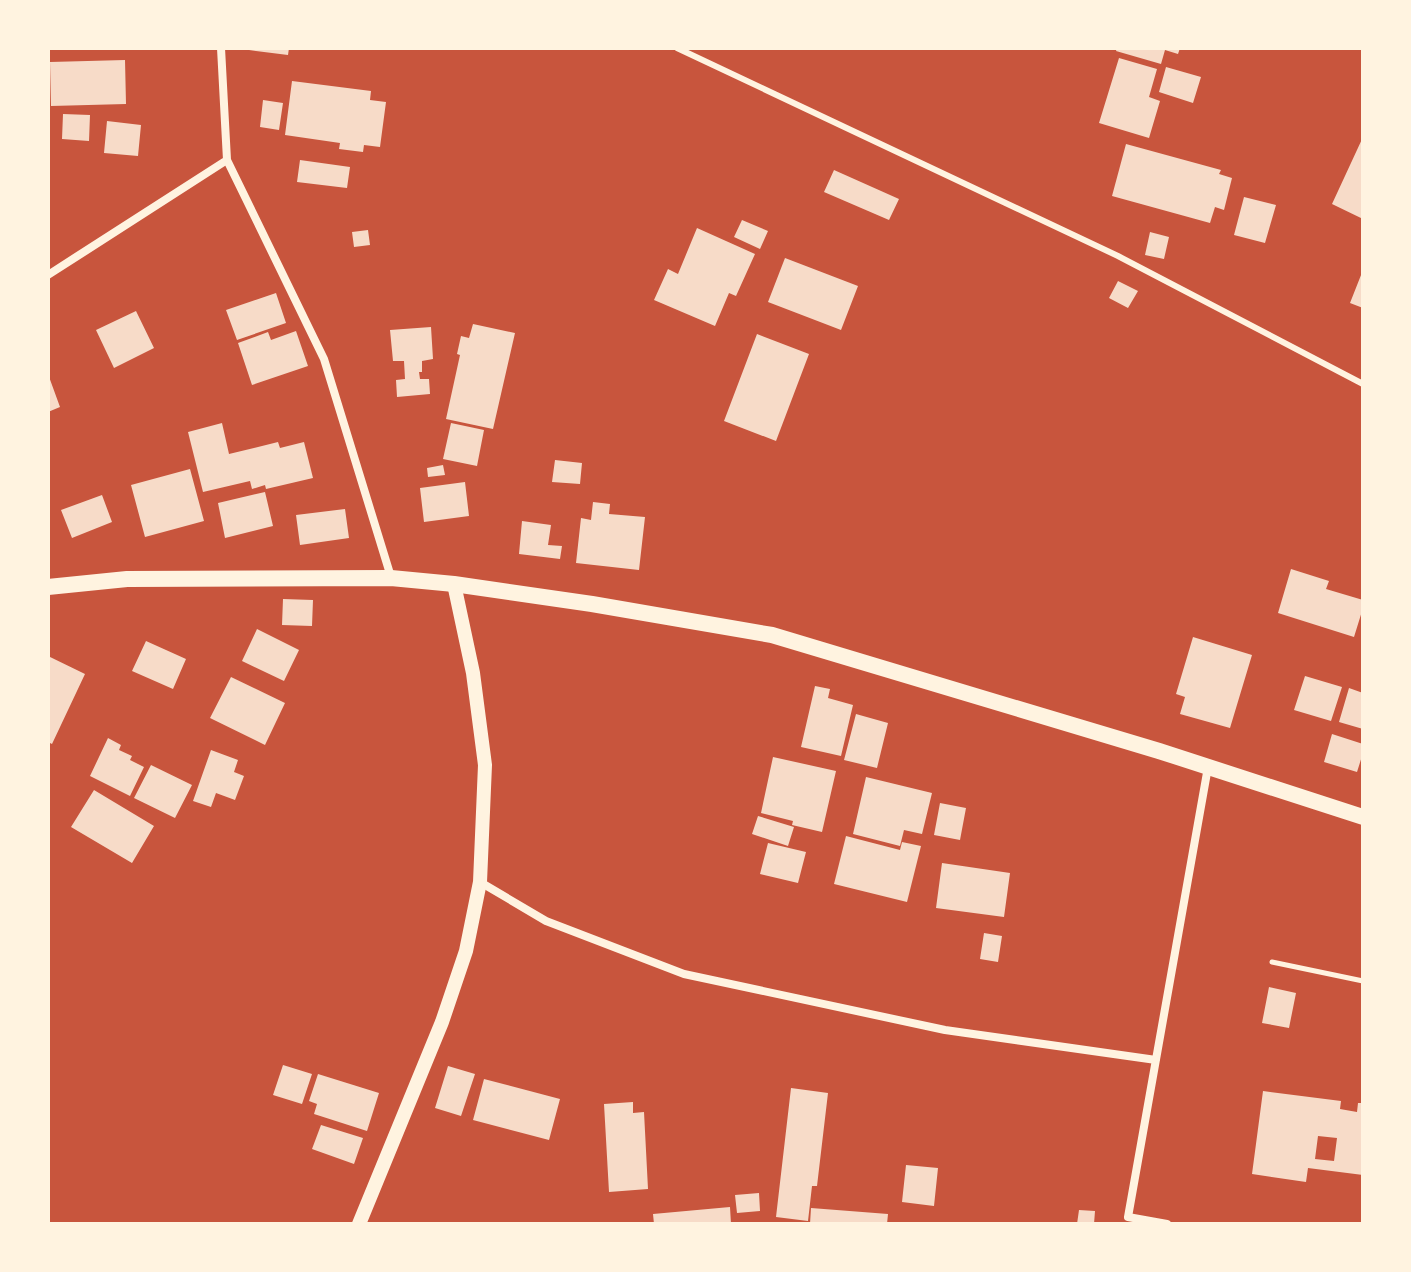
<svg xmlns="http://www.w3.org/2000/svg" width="1411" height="1272" viewBox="0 0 1411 1272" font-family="'Golos Text',sans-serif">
	<rect width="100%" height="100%" fill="#c8553d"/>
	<path fill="#f7dbc8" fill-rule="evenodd" d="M 249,48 L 289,48 L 288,55 L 249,50 Z
		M 1117,48 L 1180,48 L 1178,54 L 1165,50 L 1161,64 L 1116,51 Z
		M 1119,58 L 1157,69 L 1149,97 L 1160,101 L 1149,138 L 1099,123 Z
		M 125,60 L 126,104 L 51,106 L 50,62 Z
		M 1166,67 L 1201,77 L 1193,103 L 1159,92 Z
		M 292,81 L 371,91 L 370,100 L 386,102 L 380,147 L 364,145 L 363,152 L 339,149 L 340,143 L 285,135 Z
		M 263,100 L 283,103 L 279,130 L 260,127 Z
		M 63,114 L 90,115 L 89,141 L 62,139 Z
		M 107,121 L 141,125 L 138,156 L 104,153 Z
		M 1363,137 L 1363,219 L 1332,204 Z
		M 1126,144 L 1221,170 L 1219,174 L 1232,178 L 1224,210 L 1215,207 L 1210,223 L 1112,196 Z
		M 300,160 L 350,167 L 347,188 L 297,182 Z
		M 834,170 L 899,199 L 889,220 L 824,192 Z
		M 1244,197 L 1276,205 L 1265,243 L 1234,235 Z
		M 742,220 L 768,231 L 760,249 L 734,237 Z
		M 697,228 L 755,254 L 736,296 L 729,293 L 715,326 L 654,300 L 668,269 L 678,274 Z
		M 368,230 L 370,245 L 354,247 L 352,232 Z
		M 1150,232 L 1169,237 L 1164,259 L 1145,255 Z
		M 785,258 L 858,286 L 841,330 L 768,302 Z
		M 1363,270 L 1363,308 L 1350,303 Z
		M 1118,281 L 1138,291 L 1128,308 L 1109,298 Z
		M 276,293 L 286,323 L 237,340 L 226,310 Z
		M 136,311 L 154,348 L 114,368 L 96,330 Z
		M 473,324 L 515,333 L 493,429 L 446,419 L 460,355 L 457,354 L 461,336 L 469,338 Z
		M 431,327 L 433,359 L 422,361 L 422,372 L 419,372 L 420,379 L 429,379 L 430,394 L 397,397 L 396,380 L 405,379 L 404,361 L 393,361 L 390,330 Z
		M 296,331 L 308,366 L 252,385 L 238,343 L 268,332 L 271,340 Z
		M 757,334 L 809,354 L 776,441 L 724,421 Z
		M 48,374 L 60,407 L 48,412 Z
		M 222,423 L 229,454 L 278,442 L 280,448 L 304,442 L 313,478 L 266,489 L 265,485 L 252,489 L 250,481 L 203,492 L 188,432 Z
		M 451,423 L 484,430 L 477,466 L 443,459 Z
		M 555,460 L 582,463 L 580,484 L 552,482 Z
		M 443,465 L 445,475 L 428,477 L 427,468 Z
		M 190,469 L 204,521 L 145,537 L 131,485 Z
		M 465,482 L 469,516 L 424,522 L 420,488 Z
		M 265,492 L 273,526 L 225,538 L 218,503 Z
		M 102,495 L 112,522 L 72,538 L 61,510 Z
		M 593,502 L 610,504 L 609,514 L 645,517 L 639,570 L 576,563 L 581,518 L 591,520 Z
		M 345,509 L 349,538 L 300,545 L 296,515 Z
		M 522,521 L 551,525 L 548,545 L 562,546 L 560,559 L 519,554 Z
		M 1291,569 L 1329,581 L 1326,589 L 1363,600 L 1363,608 L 1354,637 L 1278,613 Z
		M 283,599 L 313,600 L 312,626 L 282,625 Z
		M 257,629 L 299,650 L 284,681 L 242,661 Z
		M 1193,637 L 1252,655 L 1230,728 L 1180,714 L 1185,697 L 1176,694 Z
		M 146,641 L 186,659 L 173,689 L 132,671 Z
		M 48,656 L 85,674 L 52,744 L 48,742 Z
		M 1305,676 L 1342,687 L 1331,721 L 1294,710 Z
		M 231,677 L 285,703 L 265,745 L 210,718 Z
		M 815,686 L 830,689 L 828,698 L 853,705 L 841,756 L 801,747 Z
		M 1349,688 L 1363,693 L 1363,729 L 1339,722 Z
		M 856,714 L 888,723 L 877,768 L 844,760 Z
		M 1332,734 L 1363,744 L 1363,753 L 1357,772 L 1324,762 Z
		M 108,738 L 121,745 L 119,750 L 132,756 L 130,760 L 144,767 L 130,796 L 90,776 Z
		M 211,750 L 238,760 L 234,772 L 244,776 L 235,800 L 216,793 L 211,807 L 193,801 Z
		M 773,757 L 836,771 L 822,832 L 792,825 L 793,821 L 761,813 Z
		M 151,765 L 192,785 L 175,818 L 134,798 Z
		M 866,777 L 932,793 L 922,834 L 904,830 L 900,846 L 853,834 Z
		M 94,790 L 154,826 L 132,863 L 71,827 Z
		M 940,803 L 966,808 L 960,840 L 934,835 Z
		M 758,816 L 794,827 L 788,846 L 752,834 Z
		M 846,836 L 900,850 L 902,842 L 921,846 L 907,902 L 834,884 Z
		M 768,843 L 806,852 L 798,883 L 760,874 Z
		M 942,863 L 1010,873 L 1004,917 L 936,908 Z
		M 984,933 L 1002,936 L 998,962 L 980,959 Z
		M 1269,987 L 1296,993 L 1289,1028 L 1262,1023 Z
		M 283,1065 L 312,1074 L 302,1104 L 273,1095 Z
		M 448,1066 L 475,1074 L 461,1116 L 435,1108 Z
		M 318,1074 L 379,1093 L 367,1131 L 314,1114 L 317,1104 L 309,1101 Z
		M 484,1079 L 560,1099 L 549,1140 L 473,1120 Z
		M 791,1088 L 828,1093 L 817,1186 L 812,1186 L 808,1221 L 776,1217 Z
		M 1263,1091 L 1341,1101 L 1340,1109 L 1357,1112 L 1358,1103 L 1363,1103 L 1363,1175 L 1308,1168 L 1306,1182 L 1252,1174 ZM 1318,1136 L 1337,1138 L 1334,1161 L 1315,1159 Z
		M 633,1102 L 633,1113 L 644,1112 L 648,1189 L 609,1192 L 604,1104 Z
		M 321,1125 L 363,1138 L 354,1164 L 312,1149 Z
		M 906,1165 L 938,1168 L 934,1206 L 902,1202 Z
		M 759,1193 L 760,1211 L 737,1213 L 735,1195 Z
		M 730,1207 L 731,1224 L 654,1224 L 653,1214 Z
		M 811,1208 L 888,1214 L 887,1224 L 810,1224 Z
		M 1079,1210 L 1095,1211 L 1094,1224 L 1077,1224 Z"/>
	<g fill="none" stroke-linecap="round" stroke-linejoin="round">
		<path stroke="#fff3e0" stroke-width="5" d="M 1272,962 L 1363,981"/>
		<path stroke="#fff3e0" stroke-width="6" d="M 677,48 L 1118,256 L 1363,384"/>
		<path stroke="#fff3e0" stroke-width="8" d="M 221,48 L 227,160 L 324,359 L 391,577
			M 48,275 L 227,160
			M 480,882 L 546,921 L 684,974 L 945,1030 L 1156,1060
			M 1167,1224 L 1128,1217 L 1208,767"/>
		<path stroke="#fff3e0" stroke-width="14" d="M 359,1224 L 442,1022 L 466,951 L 480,882 L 485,765 L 473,673 L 454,584"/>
		<path stroke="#fff3e0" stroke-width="16" d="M 48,587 L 127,579 L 391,578 L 454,584 L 592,604 L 772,635 L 1159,751 L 1363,817"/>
	</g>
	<rect width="1411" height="1272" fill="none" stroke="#fff3e0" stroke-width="100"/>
</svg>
